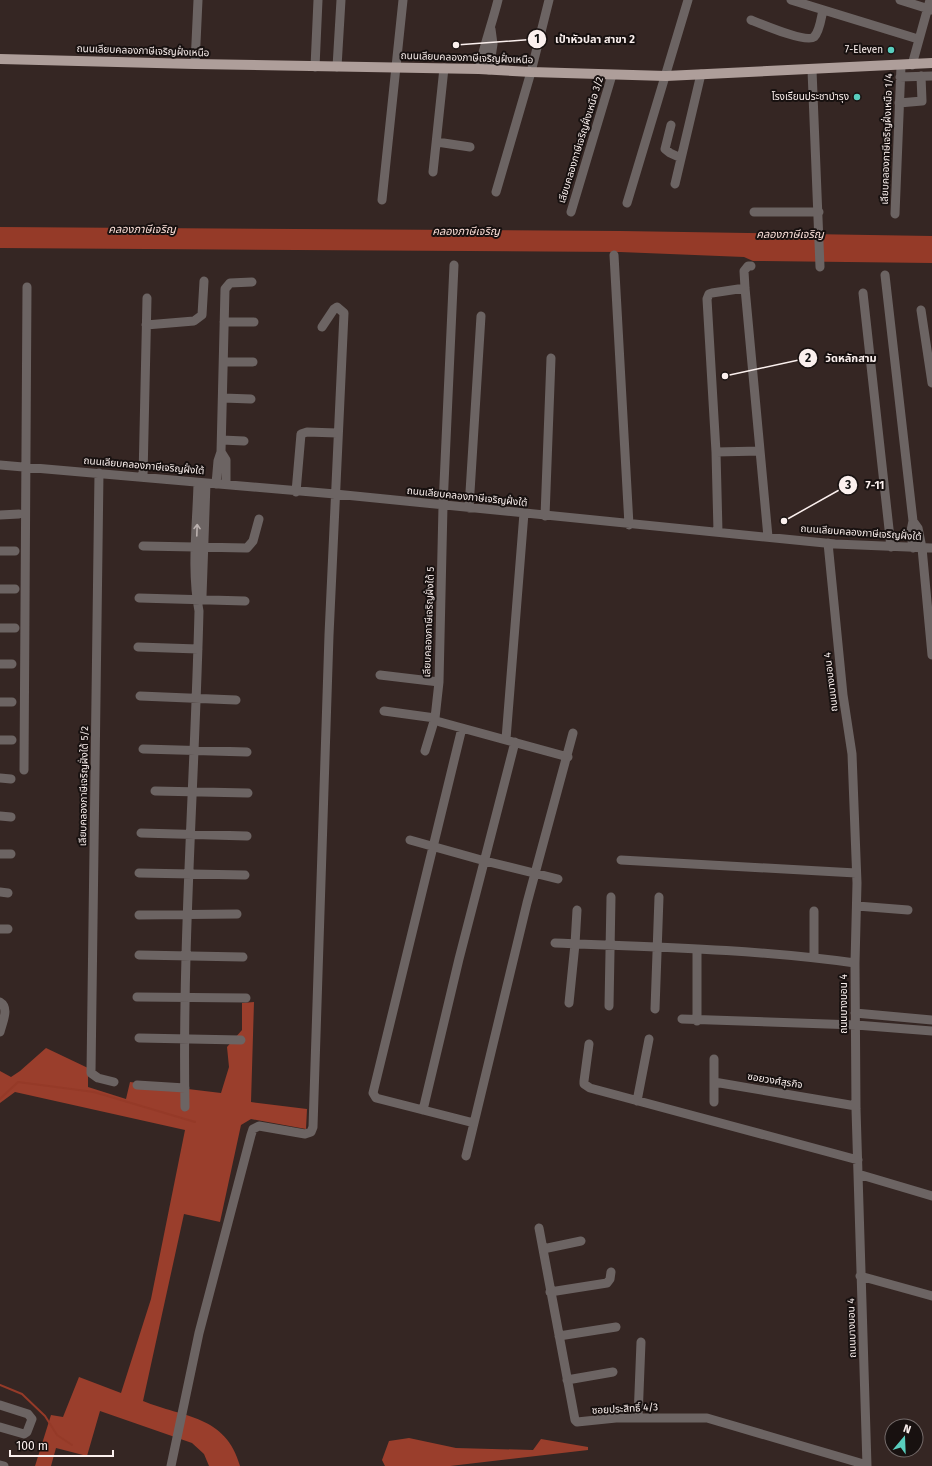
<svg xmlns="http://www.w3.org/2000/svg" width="932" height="1466" viewBox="0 0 932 1466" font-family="'Fira Sans','Noto Sans Thai',sans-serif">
	<rect width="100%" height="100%" fill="#352623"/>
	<path fill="#9a3e2c" d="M 254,1002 L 251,1102 L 307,1109 L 306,1129 L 251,1119 L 241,1125 L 220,1222 L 184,1214 L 143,1401 C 184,1418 226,1415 240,1466 L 209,1466 L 204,1454 L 192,1443 L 100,1411 L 87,1456 L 56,1448 L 51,1466 L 35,1466 L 51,1415 L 63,1417 L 79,1377 L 121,1393 L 151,1299 L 185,1130 L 15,1092 L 0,1103 L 0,1071 L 11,1077 L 20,1071 L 46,1048 L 88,1068 L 88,1087 L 126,1099 L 130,1082 L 221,1093 L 229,1067 L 227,1047 L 242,1030 L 242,1003 Z
		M 409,1438 L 456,1448 L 533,1450 L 541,1439 L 588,1447 L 588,1450 L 450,1466 L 385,1466 L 382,1460 L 389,1441 Z"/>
	<path fill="#953a28" d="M 0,227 L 621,231 L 932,236 L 932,263 L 753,261 L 744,257 L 620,252 L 0,248 Z"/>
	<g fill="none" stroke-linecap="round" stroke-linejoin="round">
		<path stroke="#953a28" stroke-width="2" d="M 0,1099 L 18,1082 L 94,1092 L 195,1122
			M 0,1385 L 22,1394 L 45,1416 L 57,1435 L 72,1445"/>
		<path stroke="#6c6463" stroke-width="9" d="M 791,0 L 918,39
			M 900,0 L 932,10
			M 751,20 C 761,24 806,43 814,37 C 820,31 821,18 823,10
			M 195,64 L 198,0
			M 912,65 L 930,0
			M 315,67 L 318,0
			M 337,67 L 341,0
			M 479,69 C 484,45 492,24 498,0
			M 489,70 L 493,44 L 491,29
			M 812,70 L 820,267
			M 900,77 L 932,76
			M 899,103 L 922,101 L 921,76
			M 671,125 L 665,149 L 670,153 L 681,158
			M 437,142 L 470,147
			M 433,172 L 444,68
			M 675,184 L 701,74
			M 496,192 L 531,72 L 549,0
			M 382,200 L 403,0
			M 627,203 L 688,0
			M 571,212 L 612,75
			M 754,212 L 819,212
			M 895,214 L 901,66
			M 614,255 L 629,525
			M 751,266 L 748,266 L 744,271 L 745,288 L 768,537
			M 885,275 L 913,521 L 911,531 L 913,548
			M 863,293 L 891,547
			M 921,310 L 932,383
			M 224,322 L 254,322
			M 146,325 L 194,321 L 202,315 L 204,281
			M 224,362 L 253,362
			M 223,398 L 251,399
			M 222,440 L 244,441
			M 221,452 L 226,460 L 226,484
			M 716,452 L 760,451
			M 0,465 L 335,494 L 835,544 L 932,548
			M 99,473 L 91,1073 L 98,1078 L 114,1082
			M 143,477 L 147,298
			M 216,484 L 218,461 L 221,452 L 225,289 L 230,283 L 252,282
			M 296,492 L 301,434 L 307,432 L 337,433
			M 469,508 L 481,316
			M 0,515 L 19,514
			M 545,516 L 551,358
			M 913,521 L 918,528 L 922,548 L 932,655
			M 718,532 L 716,452 L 707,299 L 709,294 L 712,293 L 745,288
			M 828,543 L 843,695 L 852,754 L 857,883 L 855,963 L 856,1109 L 867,1466
			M 143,546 L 247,548 L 253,541 L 259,519
			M 0,551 L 15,551
			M 0,589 L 15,589
			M 202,596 L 206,483
			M 139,598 L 245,601
			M 0,628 L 15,628
			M 138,647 L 198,649
			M 0,664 L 12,664
			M 380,675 L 439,682 L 443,506 L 454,265
			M 140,696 L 236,700
			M 0,702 L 12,702
			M 384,711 L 435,718 L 439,682
			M 440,722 L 568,757
			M 462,728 L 373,1093 L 376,1098 L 474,1123 L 466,1156
			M 506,739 L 524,513
			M 0,740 L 12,740
			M 143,749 L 247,752
			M 425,751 L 435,718
			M 24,770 L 27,287
			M 0,778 L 11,779
			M 155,791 L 248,793
			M 0,816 L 11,817
			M 141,833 L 247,836
			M 410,840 L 485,861 L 558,879
			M 0,854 L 11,854
			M 621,860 L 856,873
			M 139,873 L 245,875
			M 0,892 L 8,893
			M 857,906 L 908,910
			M 139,915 L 237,914
			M 0,929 L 8,929
			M 555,943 C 655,947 755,949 855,963
			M 139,955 L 243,957
			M 814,957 L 814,911
			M 137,997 L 246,998
			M 0,1002 C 10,1008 2,1023 0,1032
			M 569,1003 L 575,944 L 577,910
			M 609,1006 L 611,897
			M 655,1009 L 659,897
			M 855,1013 L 932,1020
			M 682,1019 L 856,1025 L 932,1031
			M 697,1021 L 697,949
			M 139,1038 L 241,1040
			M 589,1044 L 584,1081 L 584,1084 L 590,1088 L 858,1160
			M 714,1059 L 714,1082 L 856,1106
			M 137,1085 L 185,1088
			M 637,1101 L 649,1039
			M 714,1102 L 714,1082
			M 185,1107 C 182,941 195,776 199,611 C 191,570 197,525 198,483
			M 423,1110 L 459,959 L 515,742
			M 474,1123 L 527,903 L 573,733
			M 858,1174 L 932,1196
			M 539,1228 L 575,1420 L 577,1422 L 616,1418 L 707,1418 L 867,1465
			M 543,1249 L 581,1241
			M 860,1276 L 932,1296
			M 550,1292 L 607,1283 L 610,1279 L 611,1272
			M 559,1336 L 616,1327
			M 567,1380 L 613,1372
			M 0,1405 L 28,1414 L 32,1419 L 27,1432 L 24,1434 L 0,1427
			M 638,1418 L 641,1342
			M 0,1465 L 4,1466
			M 171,1466 L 199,1333 L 251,1135 L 253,1129 L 259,1126 L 305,1134 L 311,1132 L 313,1127 L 329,635 L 344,313 L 337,307 L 334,309 L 322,327"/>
		<path stroke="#ae9e9a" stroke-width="10" d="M 0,59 L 195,64 L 479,69 L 531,72 L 666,76 L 932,63"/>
	</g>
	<defs><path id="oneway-shaft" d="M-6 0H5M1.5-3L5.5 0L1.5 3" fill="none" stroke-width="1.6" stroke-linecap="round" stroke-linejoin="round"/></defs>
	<use stroke="#bbb1af" href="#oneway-shaft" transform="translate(197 530) rotate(-88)"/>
	<g fill="#59cebe" stroke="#181110" stroke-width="1.5">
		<circle cx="891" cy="50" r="4"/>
		<circle cx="857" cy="97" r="4"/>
	</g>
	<g text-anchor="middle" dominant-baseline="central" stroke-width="4" stroke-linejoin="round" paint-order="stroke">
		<g font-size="10" fill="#fbf0ee" stroke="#181110" text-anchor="end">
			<text x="883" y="50">7-Eleven</text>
			<text x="849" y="97">โรงเรียนประชาบำรุง</text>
		</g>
		<g font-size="10" fill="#fbf0ee" stroke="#181110">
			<text transform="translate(143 51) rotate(2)">ถนนเลียบคลองภาษีเจริญฝั่งเหนือ</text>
			<text transform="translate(467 58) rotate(2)">ถนนเลียบคลองภาษีเจริญฝั่งเหนือ</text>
			<text transform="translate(887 139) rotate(-88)">เลียบคลองภาษีเจริญฝั่งเหนือ 1/4</text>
			<text transform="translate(581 140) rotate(-73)">เลียบคลองภาษีเจริญฝั่งเหนือ 3/2</text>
			<text transform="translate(144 466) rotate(5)">ถนนเลียบคลองภาษีเจริญฝั่งใต้</text>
			<text transform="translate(467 497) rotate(6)">ถนนเลียบคลองภาษีเจริญฝั่งใต้</text>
			<text transform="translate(861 533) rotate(4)">ถนนเลียบคลองภาษีเจริญฝั่งใต้</text>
			<text transform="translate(429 622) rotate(-88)">เลียบคลองภาษีเจริญฝั่งใต้ 5</text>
			<text transform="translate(831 682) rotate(-97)">ถนนบางบอน 4</text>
			<text transform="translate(84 786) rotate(-89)">เลียบคลองภาษีเจริญฝั่งใต้ 5/2</text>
			<text transform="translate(844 1004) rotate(-90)">ถนนบางบอน 4</text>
			<text transform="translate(775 1081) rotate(9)">ซอยวงศ์สุรกิจ</text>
			<text transform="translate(852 1328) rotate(-92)">ถนนบางบอน 4</text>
			<text transform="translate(625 1409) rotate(-3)">ซอยประสิทธิ์ 4/3</text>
		</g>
		<g font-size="11" font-style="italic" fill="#f9ded7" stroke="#181110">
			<text x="142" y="229">คลองภาษีเจริญ</text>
			<text x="466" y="231">คลองภาษีเจริญ</text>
			<text x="790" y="234">คลองภาษีเจริญ</text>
		</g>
	</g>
	<path fill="none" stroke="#fbf0ee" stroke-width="1.5" d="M456 45L537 39M725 376L808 358M784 521L848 485"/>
	<g fill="#fbf0ee" stroke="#181110" stroke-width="1.5">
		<circle cx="456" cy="45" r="4"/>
		<circle cx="725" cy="376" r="4"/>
		<circle cx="784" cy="521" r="4"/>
		<circle cx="537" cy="39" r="10"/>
		<circle cx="808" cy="358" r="10"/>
		<circle cx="848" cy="485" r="10"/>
	</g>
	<g font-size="12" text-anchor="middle" font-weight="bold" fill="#111">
		<text x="537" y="43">1</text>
		<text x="808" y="362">2</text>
		<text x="848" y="489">3</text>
	</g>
	<g font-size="11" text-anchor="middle" font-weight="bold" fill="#fbf0ee" stroke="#181110" stroke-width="4" stroke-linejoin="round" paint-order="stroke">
		<text x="595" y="43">เป้าหัวปลา สาขา 2</text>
		<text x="851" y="362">วัดหลักสาม</text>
		<text x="875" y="489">7-11</text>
	</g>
	<g transform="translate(904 1438) rotate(19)"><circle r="19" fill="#181110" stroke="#736a69"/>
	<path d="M0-3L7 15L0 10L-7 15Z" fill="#59cebe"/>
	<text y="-6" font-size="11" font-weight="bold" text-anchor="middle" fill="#fbf0ee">N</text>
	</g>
	<path d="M10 1450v6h103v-6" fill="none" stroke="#fbf0ee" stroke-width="2"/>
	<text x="16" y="1450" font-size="12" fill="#fbf0ee" stroke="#181110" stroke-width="3" paint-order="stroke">100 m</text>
</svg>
